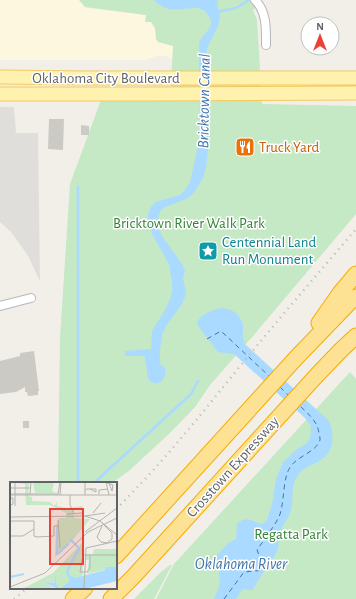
<svg xmlns="http://www.w3.org/2000/svg" width="356" height="599" viewBox="0 0 356 599" font-family="'Alegreya Sans',sans-serif">
	<rect width="100%" height="100%" fill="#f1efe8"/>
	<path fill="#fef7e0" d="M 0,0 L 79,0 L 85,8 L 146,15 L 155,28 L 158,42 L 173,46 L 173,59 L 167,56 L 157,56 L 145,60 L 0,60 Z"/>
	<path fill="#e0deda" d="M 0,107 L 14,107 L 16,133 L 38,133 L 40,281 L 28,256 L 24,250 L 11,232 L 0,222 Z"/>
	<path fill="#c5e8c5" d="M 79,0 L 261,0 L 253,10 L 257,20 L 262,104 L 356,106 L 356,214 L 253,336 L 210,385 L 195,407 L 173,430 L 130,470 L 112,483 L 58,483 L 60,338 L 70,184 L 101,100 L 170,100 L 173,46 L 158,42 L 156,39 L 155,28 L 151,22 L 145,22 L 146,15 L 85,7 Z
		M 350,372 L 356,379 L 356,599 L 156,599 L 174,564 Z
		M 170,565 L 172,565 L 154,599 L 134,599 L 162,571 Z"/>
	<path fill="#aadaff" d="M 154,0 L 217,0 L 218,1 L 217,4 L 220,17 L 218,26 L 207,48 L 206,61 L 207,120 L 209,142 L 206,168 L 202,180 L 194,193 L 188,198 L 163,208 L 161,210 L 158,217 L 159,230 L 162,236 L 182,264 L 185,271 L 183,279 L 185,287 L 186,294 L 182,304 L 166,326 L 162,335 L 160,350 L 160,364 L 165,368 C 167,380 158,389 148,379 L 145,358 L 144,356 L 125,356 L 125,351 L 151,349 L 152,331 L 165,310 L 171,297 L 172,291 L 172,281 L 171,277 L 170,270 L 170,266 L 152,234 L 148,219 L 148,214 L 151,207 L 155,202 L 180,195 L 184,191 L 190,182 L 200,137 L 199,43 C 201,36 209,32 211,24 C 211,21 210,18 208,15 C 201,2 182,12 170,9 C 163,8 159,5 154,0 Z
		M 221,308 C 231,309 236,311 241,320 C 243,323 243,323 243,326 C 243,333 242,338 245,344 L 329,421 C 335,435 334,453 319,461 C 310,466 302,468 297,477 C 290,487 294,499 291,510 C 289,519 282,525 279,534 C 277,539 280,546 277,551 C 275,556 272,560 269,564 C 263,573 258,581 252,590 L 243,589 L 236,599 L 214,599 C 216,593 220,587 220,581 C 220,572 217,564 217,555 L 228,543 L 236,539 L 237,524 C 248,515 249,521 262,524 L 267,520 L 272,504 L 276,479 L 283,462 L 296,450 L 307,443 L 310,438 L 311,429 L 310,424 L 305,418 L 235,355 C 228,352 223,354 218,352 L 198,326 L 197,322 C 202,314 211,310 221,308 Z"/>
	<g fill="none" stroke-linecap="round" stroke-linejoin="round">
		<path stroke="#aadaff" stroke-width="2.5" d="M 216,12 L 236,8 L 249,0
			M 78,187 L 78,483
			M 94,483 L 191,394 L 198,381"/>
		<path stroke="#4174aa" stroke-width="1" stroke-dasharray="5 4" stroke-linecap="butt" d="M 207,339 L 221,331 L 269,376
			M 280,387 L 289,396
			M 224,599 L 244,572 L 265,570 L 257,550 C 264,540 273,528 279,517 C 285,503 282,477 291,466 C 298,456 316,452 320,440 C 320,438 320,436 319,434 C 318,421 308,414 299,405"/>
	</g>
	<path fill="#cccac5" d="M 49,119 L 64,119 L 63,150 L 48,149 Z
		M 81,125 L 89,126 L 89,135 L 81,135 Z
		M 34,351 L 39,391 L 38,391 L 38,395 L 28,396 L 27,392 L 25,392 L 25,387 L 16,392 L 0,394 L 0,361 L 20,356 L 20,353 Z
		M 23,421 L 29,421 L 29,428 L 23,428 Z"/>
	<g fill="none" stroke-linecap="round" stroke-linejoin="round">
		<defs>
			<path id="street" d="M 255,0 C 267,12 266,29 266,45
				M 0,306 L 31,298"/>
			<path id="primary" d="M 0,77 L 84,78 L 356,78
				M 0,94 L 152,94 L 356,93"/>
			<path id="highway" d="M 319,323 L 340,293 L 356,274
				M 116,556 L 296,358 L 349,303 L 356,297
				M 73,599 L 85,588
				M 111,599 L 134,576 L 317,375 L 341,350 L 356,336"/>
		</defs>
		<use href="#street" stroke="#b5b8bc" stroke-width="10"/>
		<use href="#primary" stroke="#f2c960" stroke-width="15"/>
		<use href="#highway" stroke="#f9ab00" stroke-width="17"/>
		<use href="#street" stroke="#fff" stroke-width="8"/>
		<use href="#primary" stroke="#fff2af" stroke-width="13"/>
		<use href="#highway" stroke="#fde293" stroke-width="15"/>
		<path stroke="#b6b7b8" stroke-width="2.5" stroke-dasharray="1 5" stroke-linecap="butt" d="M 116,509 C 160,466 198,418 237,370 C 276,322 316,276 356,229
			M 14,599 L 28,588"/>
	</g>
	<defs>
		<symbol id="restaurant-square" viewBox="-11 -11 22 22"><rect x="-9" y="-9" width="18" height="18" rx="4" fill="#e8710a" stroke="#fff"/><path d="M-5-6h1v4h1v-4h1v4h1v-4h1v5L-1.5 .5V6h-2V.5L-5-1ZM5-6V6H3V1.5H1.5Q1.5-4 5-6Z" fill="#fff"/></symbol>
		<symbol id="sight-square" viewBox="-11 -11 22 22"><rect x="-9" y="-9" width="18" height="18" rx="4" fill="#0f9aa8" stroke="#fff"/><path d="M0-6L1.8-2.2L6-1.7L2.9 1.2L3.7 5.4L0 3.3L-3.7 5.4L-2.9 1.2L-6-1.7L-1.8-2.2Z" fill="#fff"/></symbol>
	</defs>
	<g fill-rule="evenodd">
		<use href="#restaurant-square" x="234" y="136" width="22" height="22"/>
		<use href="#sight-square" x="197" y="240" width="22" height="22"/>
	</g>
	<g text-anchor="middle" dominant-baseline="central" stroke-width="3" stroke-linejoin="round" paint-order="stroke">
		<g font-size="15" fill="#5f6368" stroke="#fff">
			<text x="106" y="78">Oklahoma City Boulevard</text>
			<text transform="translate(233 467) rotate(-48)">Crosstown Expressway</text>
		</g>
		<g font-size="15" fill="#c56008" stroke="#fff" text-anchor="start">
			<text x="259" y="147">Truck Yard</text>
		</g>
		<g font-size="15" fill="#348238" stroke="#fff">
			<text x="189" y="223">Bricktown River Walk Park</text>
			<text x="291" y="534">Regatta Park</text>
		</g>
		<g font-size="15" fill="#0d838f" stroke="#fff" text-anchor="start">
			<text x="222" y="242">Centennial Land<tspan x="222" dy="17">Run Monument</tspan></text>
		</g>
		<g font-size="16" font-style="italic" fill="#4174aa" stroke="#fff">
			<text transform="translate(204 101) rotate(-89)">Bricktown Canal</text>
			<text x="241" y="564">Oklahoma River</text>
		</g>
	</g>
	<g transform="translate(10 482)">
		<rect width="107" height="107" fill="#f1efe8"/>
		<path d="M 0,0 L 19,1 L 18,14 L 22,15 L 22,19 L 40,20 L 44,24 L 47,20 L 47,24 L 57,26 L 72,24 L 73,27 L 63,28 L 64,36 L 80,37 L 58,64 L 45,75 L 46,44 L 49,36 L 56,36 L 56,31 L 40,23 L 16,23 L 15,2 ZM 23,0 L 44,0 L 42,9 L 46,11 L 25,11 ZM 72,61 L 73,93 L 50,107 L 45,102 L 46,91 L 44,101 L 33,100 L 46,107 L 12,107 L 43,91 ZM 84,67 L 107,67 L 107,85 L 99,87 L 96,85 L 97,87 L 77,92 L 79,78 L 76,78 L 76,72 L 83,72 Z" fill="#c5e8c5"/>
		<path d="M 60,55 L 70,66 L 58,87 L 59,93 L 65,96 L 95,88 L 96,85 L 106,85 L 107,81 L 107,99 L 74,107 L 48,107 L 33,100 L 44,101 L 46,91 L 46,102 L 50,107 L 60,99 L 57,87 L 68,66 L 60,59 Z" fill="#aadaff"/>
		<path fill="none" stroke="#aadaff" stroke-width="2" d="M 47,45 L 47,73M 48,72 L 58,62M 0,95 L 14,92M 58,107 L 63,102 L 57,90 L 69,67 L 66,63"/>
		<path fill="none" stroke="#b3b3b1" stroke-width="1" d="M 5,0 L 5,24M 75,0 L 75,13M 96,0 L 99,13M 97,1 L 98,1 L 103,3 L 102,9 L 99,1M 0,6 L 20,6M 75,8 L 77,7 L 86,7 L 86,10 L 80,7M 0,12 L 48,12 L 50,0M 89,12 L 89,8 L 98,7M 0,13 L 107,13M 20,13 L 21,0M 50,13 L 51,0M 60,13 L 60,23 L 64,31M 0,16 L 3,16 L 3,22 L 0,23M 83,31 L 91,21M 57,32 L 74,31M 75,34 L 95,31M 0,35 L 75,34 L 90,39 L 107,53M 48,38 L 50,66M 0,39 L 24,39 L 24,54 L 27,55 L 44,54 L 44,44 L 48,44M 92,41 L 102,51 L 102,57 L 97,61 L 91,60 L 87,55 L 92,44M 75,50 L 107,26M 0,54 L 13,54 L 24,47M 70,90 L 73,73 L 107,73M 70,90 L 77,90 L 80,86 L 80,73M 0,105 L 35,91 L 78,50 L 107,36M 74,107 L 76,66 L 107,59"/>
		<path fill="#ea4335" fill-opacity="0.15" stroke="#ea4335" stroke-width="2" d="M 40,27 L 73,27 L 73,82 L 40,82 Z"/>
		<rect width="107" height="107" fill="none" stroke="#5f6368" stroke-width="2"/>
	</g>
	<g transform="translate(320 36)"><circle r="19" fill="#ffffff" stroke="#bfc1c3"/>
	<path d="M0-3L7 15L0 10L-7 15Z" fill="#ea4335"/>
	<text y="-6" font-size="11" font-weight="bold" text-anchor="middle" fill="#5f6368">N</text>
	</g>
</svg>
